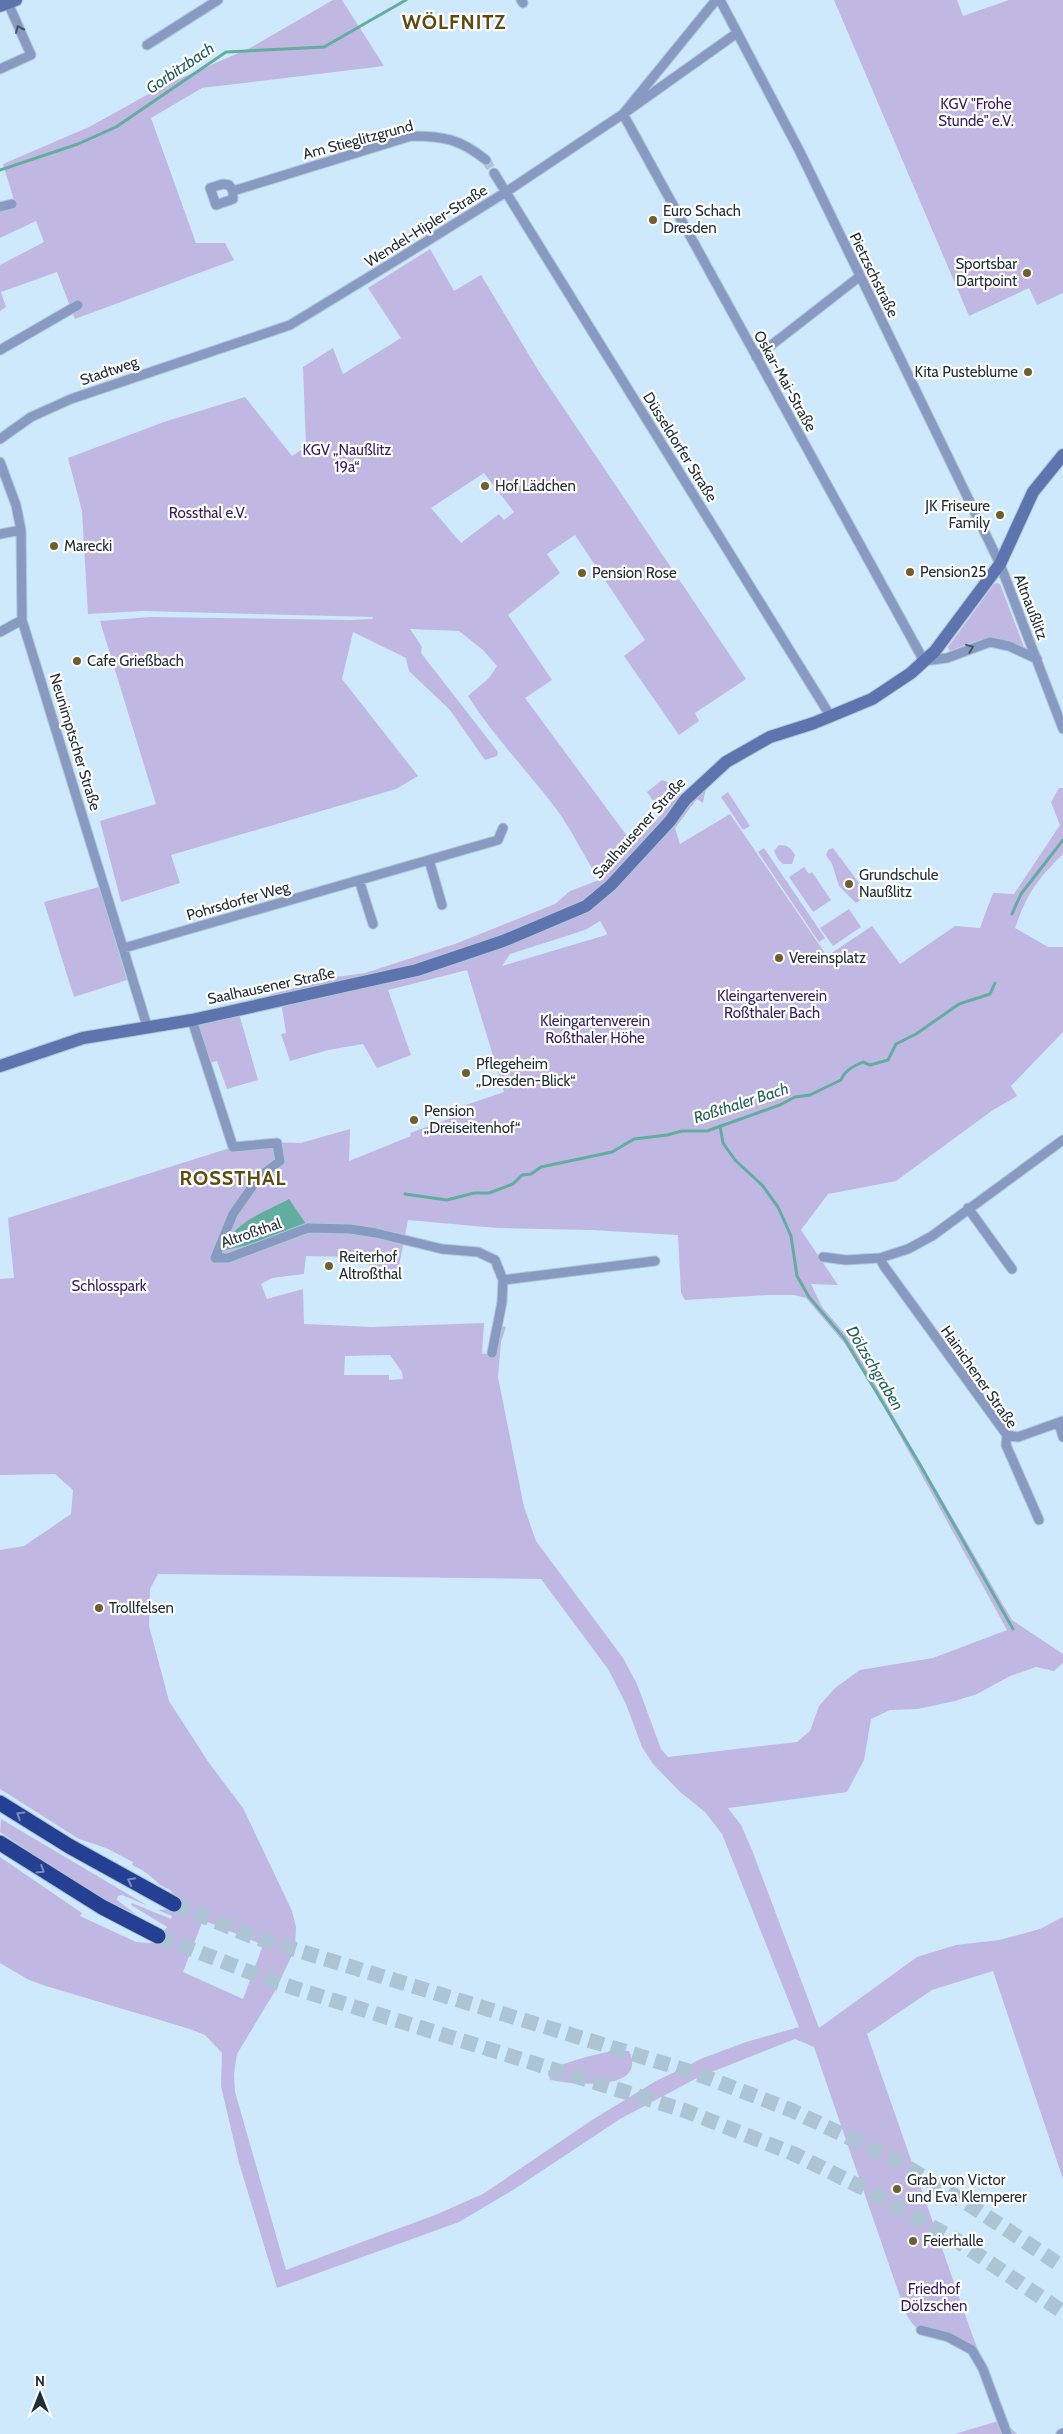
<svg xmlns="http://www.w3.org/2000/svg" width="1063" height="2434" viewBox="0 0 1063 2434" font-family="Cabin,sans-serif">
	<rect width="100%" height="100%" fill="#cee9fb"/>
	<path fill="#c1b7e3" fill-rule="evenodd" d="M 333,0 L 342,0 L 384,66 L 202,88 L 151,118 L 196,243 L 225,243 L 234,260 L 75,319 L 57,272 L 1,292 L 6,307 L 0,311 L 0,265 L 44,242 L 36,221 L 0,238 L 0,207 L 14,200 L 3,164 L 89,127 L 163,86 L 250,48 Z
		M 834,0 L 957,0 L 963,16 L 1009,0 L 1063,0 L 1063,293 L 1037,305 L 1029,288 L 969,316 Z
		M 430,249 L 454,291 L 481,275 L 538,370 L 746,679 L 695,713 L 699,721 L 679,735 L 624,656 L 645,640 L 575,535 L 547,554 L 560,573 L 508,615 L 552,680 L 525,698 L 633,844 L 662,814 L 647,792 L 662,780 L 670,783 L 686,800 L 708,777 L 703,803 L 697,799 L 675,828 L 680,844 L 730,814 L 827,956 L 872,926 L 900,964 L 955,926 L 980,928 L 993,893 L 1014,894 L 1060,825 L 1051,802 L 1059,788 L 1063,788 L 1063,854 C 1036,881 1028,892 1015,928 L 1048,947 L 1063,947 L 1063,1032 L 1011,1086 L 1017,1096 L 993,1110 L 896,1181 L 828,1194 L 801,1230 L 838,1285 L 811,1284 L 822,1307 L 847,1336 L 1012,1620 L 1063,1654 L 1063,1663 L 1054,1671 L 1036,1667 L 1010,1676 L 977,1694 L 955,1701 L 918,1709 L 890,1710 L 871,1719 L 864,1760 L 847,1792 L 728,1808 L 741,1825 L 752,1850 L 819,2028 L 917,1957 L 956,1945 L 999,1940 L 1040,1929 L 1063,1917 L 1063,2179 L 993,1971 L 932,1990 L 867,2034 L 973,2337 L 1008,2425 L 1017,2434 L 955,2434 L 998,2421 C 990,2401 981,2362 963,2348 C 941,2331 923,2345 906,2314 L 814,2047 L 795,2039 L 699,2077 L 620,2119 L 513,2190 L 459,2222 L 277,2288 L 239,2163 L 221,2086 L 222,2053 L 205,2035 L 190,2029 L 46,1986 L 29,1980 L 0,1963 L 0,1857 L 82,1913 L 80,1916 L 136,1942 L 149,1943 L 156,1942 L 159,1930 L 157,1927 L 165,1930 L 167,1927 L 131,1905 L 132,1903 L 171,1919 L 172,1916 L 158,1910 L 172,1909 L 176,1897 C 170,1887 164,1889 158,1883 C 150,1875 143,1870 132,1865 L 133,1862 L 106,1848 L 79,1839 L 0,1789 L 0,1550 L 24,1546 L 71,1514 L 73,1490 L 55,1474 L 0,1475 L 0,1279 L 14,1278 L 8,1218 L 233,1147 L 266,1142 L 301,1143 L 350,1129 L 349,1161 L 411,1136 L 410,1133 L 468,1112 L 466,1105 L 504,1092 L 467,970 L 388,990 L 411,1055 L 377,1068 L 363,1044 L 328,1050 L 290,1061 L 281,1034 L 286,1033 L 281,1001 L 269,995 L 336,977 L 365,973 L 455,944 L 555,904 L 570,891 L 599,880 C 586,859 575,837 562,817 C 532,775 495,739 468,696 L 489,678 L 497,666 L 483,650 L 459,631 L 410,629 L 422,647 L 421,653 L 498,752 L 497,756 L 485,760 L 450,710 L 409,671 L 406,658 L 353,632 L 342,679 L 418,776 L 396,789 L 171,855 L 180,883 L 121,902 L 100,821 L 156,804 L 100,621 L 150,617 L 349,620 L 372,619 L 373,617 L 143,611 L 88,614 L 82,511 L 68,458 L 164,422 L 245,397 L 292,456 L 306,447 L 303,367 L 333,348 L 343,374 L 401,338 L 368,288 ZM 484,473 L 514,512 L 504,520 L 499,514 L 461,543 L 431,508 ZM 600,921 L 607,933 L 606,935 L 502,966 L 510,954 L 585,930 ZM 408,1220 L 497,1228 L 591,1230 L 678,1235 L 681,1293 L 685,1300 L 768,1295 L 794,1295 L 806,1298 L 845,1344 L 883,1405 L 1007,1630 L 933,1658 L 860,1670 L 835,1688 L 819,1706 L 810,1731 L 797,1742 L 668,1757 L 661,1749 L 637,1684 L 623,1658 L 536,1541 L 524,1507 L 498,1377 L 501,1342 L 506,1327 L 498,1325 L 492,1353 L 482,1354 L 484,1323 L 372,1327 L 304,1324 L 303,1289 L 267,1299 L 261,1284 L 272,1278 L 304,1274 L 306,1256 L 354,1257 L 356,1262 L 375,1266 L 397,1276 ZM 390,1355 L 402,1372 L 403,1379 L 389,1380 L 389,1375 L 344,1375 L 345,1356 ZM 158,1574 L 541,1579 L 608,1669 L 626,1704 L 642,1747 L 653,1764 L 679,1791 L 705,1812 L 722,1834 L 799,2027 L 746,2042 L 703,2058 L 656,2081 L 592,2120 L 483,2194 L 435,2215 L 286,2270 L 235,2092 L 234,2074 L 237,2054 L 275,1991 L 295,1949 L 296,1927 L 292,1911 L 243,1808 L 209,1763 L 169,1701 L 149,1626 L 150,1589 ZM 203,1920 L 263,1945 L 243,1999 L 183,1972 Z
		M 997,583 L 1000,584 L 1024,647 L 1022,649 C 992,631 980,639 950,651 L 948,647 L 994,584 Z
		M 728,792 L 750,826 L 743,830 L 721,797 Z
		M 779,845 C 788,845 791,848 795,855 L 792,864 L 783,864 L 778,859 L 774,851 Z
		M 764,848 L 825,938 L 819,942 L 758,852 Z
		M 833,848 L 868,895 L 856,903 L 839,886 L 832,864 L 826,855 L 828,850 Z
		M 804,867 L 809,874 L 812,872 L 831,900 L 813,912 L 789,877 Z
		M 99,887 L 127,980 L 74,997 L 44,902 Z
		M 849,909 L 861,927 L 833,946 L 820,928 Z
		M 238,1010 L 258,1080 L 227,1089 L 217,1061 L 206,1064 L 192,1020 Z
		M 1,1819 L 148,1906 L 122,1895 L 118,1896 L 117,1900 L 137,1915 L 106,1900 L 64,1875 L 0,1832 Z
		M 611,2051 L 629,2051 C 649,2093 570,2084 550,2080 L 548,2071 C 569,2061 588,2056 611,2051 Z"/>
	<path fill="#61ae9f" d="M 289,1199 L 306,1224 L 262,1242 L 225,1250 C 228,1224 269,1210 289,1199 Z"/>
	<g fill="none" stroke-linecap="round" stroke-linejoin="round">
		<path stroke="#61ae9f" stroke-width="3" d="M 0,170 L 78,144 L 116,127 L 226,52 L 324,47 L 406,0
			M 1012,914 L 1021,894 L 1063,840
			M 720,1126 L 723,1143 L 735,1160 L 762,1185 L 778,1207 L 791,1236 L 797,1276 L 809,1297 L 844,1338 L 919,1463 L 1013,1629
			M 405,1194 L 447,1200 L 474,1193 L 489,1193 L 513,1184 L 522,1175 L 531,1174 L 541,1167 L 612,1152 L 634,1139 L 667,1135 L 682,1131 L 707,1131 L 780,1105 L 795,1097 L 810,1095 L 841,1080 C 845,1070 854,1066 863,1062 L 870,1065 L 888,1060 L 896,1044 L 916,1034 L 959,1004 L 990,994 L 995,983"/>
		<path stroke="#acc4d3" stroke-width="9" stroke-dasharray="9 4.5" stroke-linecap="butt" d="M 486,160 L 494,173"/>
		<path stroke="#acc4d3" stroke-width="15" stroke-dasharray="15 8" stroke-linecap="butt" d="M 174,1904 L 251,1936 L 695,2073 L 791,2110 L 892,2158 L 973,2207 L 1063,2267
			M 158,1936 L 275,1982 L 686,2111 L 794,2154 L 865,2189 L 956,2240 L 1063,2312"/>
		<defs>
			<path id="street" d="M 521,0 L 523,3
				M 720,0 L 800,152 L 1000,564 L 1063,729
				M 737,33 L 623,114 L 924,661 L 947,658 L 990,642 L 1009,646 L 1037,659
				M 147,45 L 218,0
				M 0,69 L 31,55 L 8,3
				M 494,173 L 831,717
				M 233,191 L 233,199 L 216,205 L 210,188 L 223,184 L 229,185 L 233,191 L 411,136 C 444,136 460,139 486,160
				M 0,207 L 12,204
				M 0,350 L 78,305
				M 756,357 L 859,277
				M 0,439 L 31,417 L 71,399 L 290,325 L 395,261 L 506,192 L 623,114 L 716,0
				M 0,462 L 16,505 L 21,530 L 22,620 L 147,1026
				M 0,534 L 21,530
				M 0,632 L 22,620
				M 429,860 L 442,905
				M 359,880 L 373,924
				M 124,948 L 498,840 L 503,828
				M 192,1020 L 233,1147 L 277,1143 L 280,1161 L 259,1177 L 233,1214 L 215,1258 L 228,1258 L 308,1228 L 350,1229 L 376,1233 L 442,1249 L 478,1252 L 495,1260 L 503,1280 L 502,1302 L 492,1353
				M 968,1208 L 1012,1269
				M 823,1257 L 846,1260 L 880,1258 L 908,1249 L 932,1236 L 1063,1140
				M 880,1258 L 884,1266 L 1007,1435 L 1006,1445 L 1039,1520
				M 503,1280 L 655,1261
				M 1059,1423 L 1063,1437
				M 1007,1435 L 1018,1437 L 1063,1421
				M 921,2330 L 948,2337 L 972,2350 L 983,2369 L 1007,2434
				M 1061,2434 L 1063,2433"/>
			<path id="secondary" d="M 0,6 L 16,0
				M 0,1066 L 83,1038 L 192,1020 L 417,970 L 503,941 L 586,906 L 611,885 L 670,821 L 685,800 L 726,762 L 770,737 L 814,723 L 872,699 L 911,673 L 935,651 L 1000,564 L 1033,492 L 1063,455"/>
			<path id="highway" d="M 0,1803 L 69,1846 L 174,1904
				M 0,1843 L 102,1907 L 158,1936"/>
		</defs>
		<use href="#street" stroke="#afc7d7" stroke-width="11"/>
		<use href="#secondary" stroke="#afc7d7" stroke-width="14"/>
		<use href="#highway" stroke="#afc7d7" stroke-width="17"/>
		<use href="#street" stroke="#889ac2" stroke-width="9"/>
		<use href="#secondary" stroke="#5d74af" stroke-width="12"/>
		<use href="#highway" stroke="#254093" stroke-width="15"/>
	</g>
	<defs><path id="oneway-chevron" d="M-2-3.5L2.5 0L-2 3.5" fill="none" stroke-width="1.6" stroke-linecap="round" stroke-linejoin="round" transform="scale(1.25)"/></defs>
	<g stroke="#465466">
		<use href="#oneway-chevron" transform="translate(19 29) rotate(-114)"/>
		<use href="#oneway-chevron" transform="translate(970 648) rotate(-22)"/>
	</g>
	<g stroke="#7c8cbe">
		<use href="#oneway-chevron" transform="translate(20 1815) rotate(-148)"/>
		<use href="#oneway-chevron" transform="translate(41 1870) rotate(32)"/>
		<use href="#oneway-chevron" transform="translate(131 1881) rotate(-152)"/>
	</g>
	<g fill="#6f5f2d" stroke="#fff" stroke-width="2">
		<circle cx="653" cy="220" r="5"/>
		<circle cx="1027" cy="273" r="5"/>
		<circle cx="1028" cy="372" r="5"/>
		<circle cx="485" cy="486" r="5"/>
		<circle cx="1000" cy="515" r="5"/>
		<circle cx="54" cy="546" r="5"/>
		<circle cx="910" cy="572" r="5"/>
		<circle cx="582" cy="573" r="5"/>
		<circle cx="77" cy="661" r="5"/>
		<circle cx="849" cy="884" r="5"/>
		<circle cx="779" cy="958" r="5"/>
		<circle cx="466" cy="1073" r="5"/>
		<circle cx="414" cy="1120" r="5"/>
		<circle cx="329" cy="1266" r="5"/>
		<circle cx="99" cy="1608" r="5"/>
		<circle cx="897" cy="2189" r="5"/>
		<circle cx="913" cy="2241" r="5"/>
	</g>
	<g text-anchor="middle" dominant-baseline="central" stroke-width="4.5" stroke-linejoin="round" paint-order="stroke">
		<g font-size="15" fill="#351d5f" stroke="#fff">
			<text x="976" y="104">KGV "Frohe<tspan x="976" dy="17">Stunde" e.V.</tspan></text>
			<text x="347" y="450">KGV „Naußlitz<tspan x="347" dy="17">19a“</tspan></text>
			<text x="208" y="513">Rossthal e.V.</text>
			<text x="772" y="996">Kleingartenverein<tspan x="772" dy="17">Roßthaler Bach</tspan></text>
			<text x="595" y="1021">Kleingartenverein<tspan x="595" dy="17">Roßthaler Höhe</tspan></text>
			<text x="109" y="1286">Schlosspark</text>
			<text x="934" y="2289">Friedhof<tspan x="934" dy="17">Dölzschen</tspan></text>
		</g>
		<g font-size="15" fill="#232e35" stroke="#fff">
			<text transform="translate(358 140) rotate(-15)">Am Stieglitzgrund</text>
			<text transform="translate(426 226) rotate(-32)">Wendel-Hipler-Straße</text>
			<text transform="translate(874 275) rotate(64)">Pietzschstraße</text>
			<text transform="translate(109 371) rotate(-19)">Stadtweg</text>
			<text transform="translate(785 381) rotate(61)">Oskar-Mai-Straße</text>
			<text transform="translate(680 447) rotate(58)">Düsseldorfer Straße</text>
			<text transform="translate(1031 607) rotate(69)">Altnaußlitz</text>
			<text transform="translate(75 742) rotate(73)">Neunimptscher Straße</text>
			<text transform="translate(639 828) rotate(-48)">Saalhausener Straße</text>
			<text transform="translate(238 901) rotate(-16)">Pohrsdorfer Weg</text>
			<text transform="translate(271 986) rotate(-12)">Saalhausener Straße</text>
			<text transform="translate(251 1233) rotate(-19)">Altroßthal</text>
			<text transform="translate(979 1377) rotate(55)">Hainichener Straße</text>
		</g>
		<g font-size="15" fill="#232e35" stroke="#fff" text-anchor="start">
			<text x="663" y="211">Euro Schach<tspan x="663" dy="17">Dresden</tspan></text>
			<text x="1017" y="264" text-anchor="end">Sportsbar<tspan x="1017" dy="17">Dartpoint</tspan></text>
			<text x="1018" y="372" text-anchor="end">Kita Pusteblume</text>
			<text x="495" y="486">Hof Lädchen</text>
			<text x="990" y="506" text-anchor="end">JK Friseure<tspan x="990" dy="17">Family</tspan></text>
			<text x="64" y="546">Marecki</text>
			<text x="920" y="572">Pension25</text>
			<text x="592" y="573">Pension Rose</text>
			<text x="87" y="661">Cafe Grießbach</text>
			<text x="859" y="875">Grundschule<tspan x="859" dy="17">Naußlitz</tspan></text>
			<text x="789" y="958">Vereinsplatz</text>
			<text x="476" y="1064">Pflegeheim<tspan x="476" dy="17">„Dresden-Blick“</tspan></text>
			<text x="424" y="1111">Pension<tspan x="424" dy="17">„Dreiseitenhof“</tspan></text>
			<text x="339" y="1257">Reiterhof<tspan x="339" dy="17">Altroßthal</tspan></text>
			<text x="109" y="1608">Trollfelsen</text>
			<text x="907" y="2180">Grab von Victor<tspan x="907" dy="17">und Eva Klemperer</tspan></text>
			<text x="923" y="2241">Feierhalle</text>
		</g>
		<g font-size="16" font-style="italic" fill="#226155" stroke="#fff">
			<text transform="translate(180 68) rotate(-34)">Gorbitzbach</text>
			<text transform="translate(741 1103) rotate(-18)">Roßthaler Bach</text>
			<text transform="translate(875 1368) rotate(59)">Dölzschgraben</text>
		</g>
		<g font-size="20" font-weight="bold" letter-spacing="1" fill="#5e4c0e" stroke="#fff">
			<text x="454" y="22">WÖLFNITZ</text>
			<text x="233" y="1178">ROSSTHAL</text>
		</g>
	</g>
	<g transform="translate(40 2394)" stroke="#ffffff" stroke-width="4" paint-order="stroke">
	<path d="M0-4L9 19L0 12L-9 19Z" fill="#232e35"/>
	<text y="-8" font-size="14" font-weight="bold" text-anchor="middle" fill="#232e35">N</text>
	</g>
</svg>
